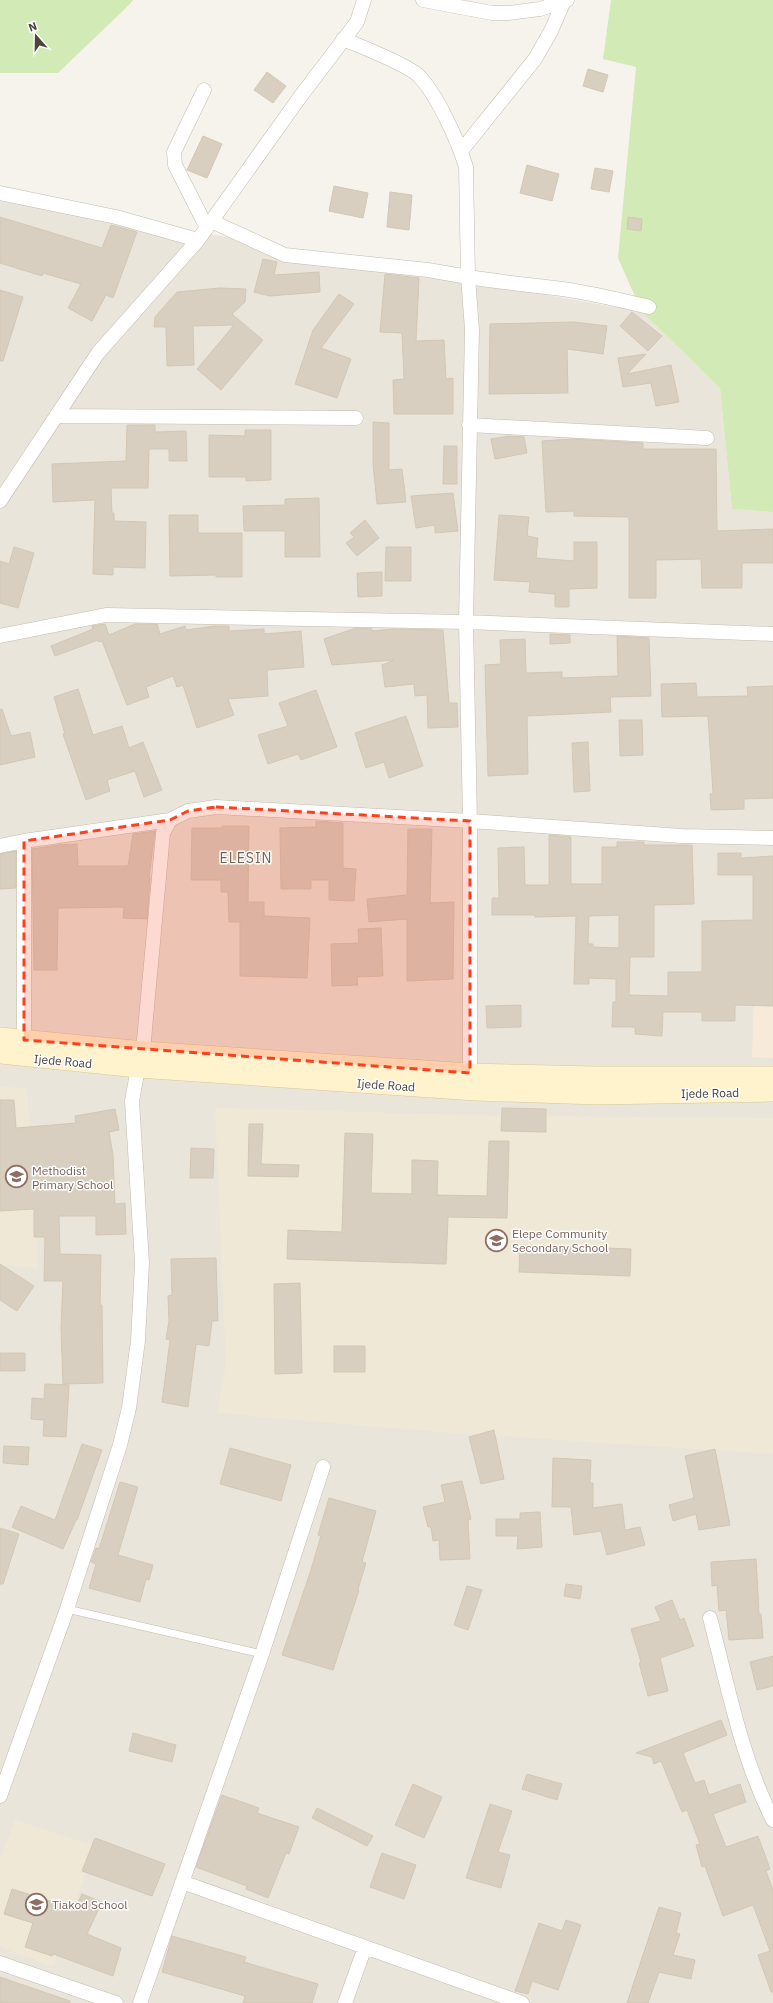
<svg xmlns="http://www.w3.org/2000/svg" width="773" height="2003" viewBox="0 0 773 2003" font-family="'IBM Plex Sans',sans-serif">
	<rect width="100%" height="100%" fill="#f6f3ec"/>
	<path fill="#eae5da" d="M 0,196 L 642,312 L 720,388 L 732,509 L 773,512 L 773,2003 L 0,2003 Z"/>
	<path fill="#f7ead8" d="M 756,930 L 773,931 L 773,1058 L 752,1057 Z"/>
	<path fill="#efe8d6" d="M 0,1087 L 27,1088 L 38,1268 L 0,1265 Z
		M 215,1108 L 511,1116 L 773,1118 L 773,1454 L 439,1432 L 217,1413 L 226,1363 Z
		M 15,1820 L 95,1846 L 53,1967 L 0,1947 L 0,1860 Z"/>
	<path fill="#d2eab5" d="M 0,0 L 133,0 L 129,5 L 58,73 L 0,73 Z
		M 611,0 L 773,0 L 773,512 L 732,509 L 720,388 L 642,312 L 618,258 L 636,67 L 603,59 Z"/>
	<path fill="#d8cfc1" stroke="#d3c7b4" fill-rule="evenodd" d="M 588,69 L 608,75 L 603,92 L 583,86 Z
		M 267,72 L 286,86 L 273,103 L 254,90 Z
		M 203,136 L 222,144 L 207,178 L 187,170 Z
		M 527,165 L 559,174 L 552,201 L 520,193 Z
		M 595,168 L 613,171 L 609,192 L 591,189 Z
		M 334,186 L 368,193 L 363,218 L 329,211 Z
		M 390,192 L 412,195 L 409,230 L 387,227 Z
		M 0,217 L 102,248 L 111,225 L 137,232 L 113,298 L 106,295 L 92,321 L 68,308 L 81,284 L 43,273 L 42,276 L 0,263 Z
		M 628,217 L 642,219 L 641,231 L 627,229 Z
		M 263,259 L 277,262 L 274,275 L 319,272 L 320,292 L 270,296 L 254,292 Z
		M 385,274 L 419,278 L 416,341 L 444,340 L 446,379 L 453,378 L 453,414 L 394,414 L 393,380 L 404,379 L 402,333 L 380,332 Z
		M 220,288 L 246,289 L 245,302 L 232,314 L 263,340 L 221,390 L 197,369 L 234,325 L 193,326 L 194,365 L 167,366 L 166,327 L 154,327 L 155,317 L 177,292 Z
		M 0,290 L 23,297 L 3,361 L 0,361 Z
		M 339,294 L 354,304 L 321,348 L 351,359 L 337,398 L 295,384 L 313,330 Z
		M 632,312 L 662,336 L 648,351 L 620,326 Z
		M 574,322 L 607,326 L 603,354 L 567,349 L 568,393 L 489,394 L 490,324 Z
		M 646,354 L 627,374 L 671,365 L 679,402 L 656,406 L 651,383 L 623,387 L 618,358 Z
		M 373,422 L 389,423 L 389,470 L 402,469 L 406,502 L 377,504 L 373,464 Z
		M 127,425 L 155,425 L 155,432 L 186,431 L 187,461 L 169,461 L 169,449 L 149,449 L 148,488 L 111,488 L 112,513 L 114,513 L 114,521 L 146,522 L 145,568 L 113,567 L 113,575 L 93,574 L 95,500 L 53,502 L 52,464 L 126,461 Z
		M 245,430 L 271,430 L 271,480 L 246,481 L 246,477 L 209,477 L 209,435 L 245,436 Z
		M 509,436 L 524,437 L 527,453 L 495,459 L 491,439 Z
		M 572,439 L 643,443 L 643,449 L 716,449 L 717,531 L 773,529 L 773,563 L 742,563 L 742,588 L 702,588 L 701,559 L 656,560 L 656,598 L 629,598 L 629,517 L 574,516 L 574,511 L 546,512 L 542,441 Z
		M 444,446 L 457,446 L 457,484 L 443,484 Z
		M 453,493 L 458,531 L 435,533 L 435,525 L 416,528 L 411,496 Z
		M 319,498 L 320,557 L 285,557 L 285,531 L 244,531 L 243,506 L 285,505 L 285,499 Z
		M 169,515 L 198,515 L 198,533 L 242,533 L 242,577 L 216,577 L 216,575 L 170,576 Z
		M 499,515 L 529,517 L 527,536 L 538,538 L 536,558 L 574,561 L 574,542 L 597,542 L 597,588 L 569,589 L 569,607 L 555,607 L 555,594 L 529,592 L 530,582 L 494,580 Z
		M 365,520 L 379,538 L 357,556 L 346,543 L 354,537 L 350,533 Z
		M 14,547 L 34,553 L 18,608 L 0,603 L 0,561 L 9,564 Z
		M 386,547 L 411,547 L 411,581 L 385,581 Z
		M 382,572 L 382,596 L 358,597 L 357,573 Z
		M 105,624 L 109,635 L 135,624 L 157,624 L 160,634 L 185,626 L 186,630 L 215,626 L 229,626 L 229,631 L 264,629 L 264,634 L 301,631 L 304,667 L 267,670 L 268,696 L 228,699 L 234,715 L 197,728 L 183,685 L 177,687 L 173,676 L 146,687 L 149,697 L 127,705 L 102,641 L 98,642 L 98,640 L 55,656 L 51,646 L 93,629 L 92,626 Z
		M 356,628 L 372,629 L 372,631 L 392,629 L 443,630 L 449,703 L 457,703 L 458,727 L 428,728 L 427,695 L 415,696 L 414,684 L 385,687 L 382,665 L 394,660 L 332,665 L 324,639 Z
		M 550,634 L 570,635 L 570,643 L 550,644 Z
		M 617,636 L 649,638 L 651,696 L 610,697 L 611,712 L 527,716 L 528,774 L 488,776 L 485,665 L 501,664 L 500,640 L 525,639 L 526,673 L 562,672 L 562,678 L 618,676 Z
		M 696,683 L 697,697 L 748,696 L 747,687 L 773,686 L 773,798 L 744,799 L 744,809 L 711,810 L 710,794 L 713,793 L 708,716 L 662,717 L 661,684 Z
		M 78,689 L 93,735 L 122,726 L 129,748 L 143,742 L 162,790 L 144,797 L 135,771 L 107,780 L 110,791 L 86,800 L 63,734 L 65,734 L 54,697 Z
		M 316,690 L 337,747 L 301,760 L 298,754 L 268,764 L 258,735 L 288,726 L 279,703 Z
		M 0,709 L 2,709 L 11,736 L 30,732 L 35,757 L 0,765 Z
		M 406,716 L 423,766 L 389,778 L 384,762 L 366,768 L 355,733 Z
		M 619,720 L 642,720 L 643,755 L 620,756 Z
		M 588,742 L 590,791 L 574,792 L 572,743 Z
		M 316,821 L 343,823 L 343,868 L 356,869 L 354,901 L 329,900 L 329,880 L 311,880 L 311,889 L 281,889 L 280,828 L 316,827 Z
		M 222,826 L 249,826 L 248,902 L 264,902 L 264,916 L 310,918 L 307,978 L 240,976 L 240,922 L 229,922 L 228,892 L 221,892 L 221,880 L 191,880 L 192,828 L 222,828 Z
		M 408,829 L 432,829 L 430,903 L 454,902 L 453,979 L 407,981 L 407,919 L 369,922 L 367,899 L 407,895 Z
		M 155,831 L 149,877 L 150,878 L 147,919 L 123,918 L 124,907 L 58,908 L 57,970 L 34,970 L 32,849 L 58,845 L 77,844 L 78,866 L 128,866 L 133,834 Z
		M 549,835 L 571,837 L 571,884 L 602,884 L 602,847 L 617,847 L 617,842 L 644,842 L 644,845 L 692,845 L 694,904 L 654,905 L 654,957 L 630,957 L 629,995 L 668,996 L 668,972 L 702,972 L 702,921 L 753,920 L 753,875 L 718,875 L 718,853 L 741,853 L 741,858 L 773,856 L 773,1006 L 735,1005 L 735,1021 L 702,1021 L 702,1012 L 663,1012 L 662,1036 L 635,1034 L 635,1027 L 612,1027 L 613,1002 L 616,1002 L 616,979 L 589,978 L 589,984 L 574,984 L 576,916 L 535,917 L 535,915 L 492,915 L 492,898 L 499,898 L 498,848 L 524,847 L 525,885 L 549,885 ZM 619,915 L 619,948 L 593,947 L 593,944 L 588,944 L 589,916 Z
		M 16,851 L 16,888 L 0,889 L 0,854 Z
		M 381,928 L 383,976 L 357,977 L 358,985 L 332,986 L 331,944 L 359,943 L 358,929 Z
		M 521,1005 L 521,1027 L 487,1028 L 486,1006 Z
		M 0,1100 L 14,1100 L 16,1128 L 76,1123 L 75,1116 L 115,1109 L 119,1130 L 109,1132 L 113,1155 L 115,1204 L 125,1203 L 126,1234 L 96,1235 L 96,1216 L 59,1216 L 60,1254 L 101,1255 L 100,1305 L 102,1305 L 103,1383 L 63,1384 L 61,1328 L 63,1281 L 44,1281 L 45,1237 L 34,1237 L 34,1209 L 0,1211 Z
		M 502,1108 L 546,1109 L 546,1132 L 501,1131 Z
		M 249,1124 L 263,1124 L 261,1164 L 299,1165 L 298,1177 L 248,1176 Z
		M 345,1133 L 373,1134 L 371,1193 L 412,1194 L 412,1160 L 438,1161 L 437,1195 L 487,1196 L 489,1141 L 509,1141 L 507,1218 L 448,1217 L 446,1264 L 287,1259 L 288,1230 L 342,1232 Z
		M 191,1148 L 214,1149 L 213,1178 L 190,1178 Z
		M 520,1245 L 631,1249 L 630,1276 L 519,1272 Z
		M 216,1258 L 218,1321 L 212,1321 L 209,1346 L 196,1344 L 188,1407 L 162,1402 L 170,1340 L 166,1339 L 169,1321 L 168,1296 L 172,1295 L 171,1259 Z
		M 0,1264 L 34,1286 L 17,1311 L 0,1300 Z
		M 300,1283 L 302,1373 L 275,1374 L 274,1284 Z
		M 334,1346 L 365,1346 L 365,1372 L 334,1372 Z
		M 0,1353 L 25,1353 L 25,1371 L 0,1371 Z
		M 45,1384 L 69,1385 L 66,1437 L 43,1436 L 44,1420 L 31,1419 L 32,1398 L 44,1399 Z
		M 494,1430 L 504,1479 L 481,1484 L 469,1437 Z
		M 82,1444 L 102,1450 L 77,1520 L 76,1520 L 63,1549 L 12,1527 L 21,1506 L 55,1520 Z
		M 4,1446 L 29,1447 L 28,1465 L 3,1463 Z
		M 230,1448 L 291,1465 L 281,1501 L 220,1484 Z
		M 715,1449 L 730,1525 L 699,1530 L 696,1514 L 673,1521 L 669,1505 L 694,1498 L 685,1456 Z
		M 553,1458 L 591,1460 L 590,1483 L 593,1483 L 593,1508 L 622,1504 L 625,1530 L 640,1527 L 645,1545 L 607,1555 L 601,1531 L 574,1535 L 571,1507 L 552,1507 Z
		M 462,1481 L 471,1519 L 468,1520 L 470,1559 L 440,1560 L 439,1540 L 433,1541 L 431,1527 L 428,1527 L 423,1507 L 445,1502 L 441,1485 Z
		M 120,1482 L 138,1487 L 118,1555 L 153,1565 L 149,1580 L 146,1579 L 140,1602 L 89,1588 L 96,1564 L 91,1562 L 96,1548 L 99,1549 Z
		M 329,1498 L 376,1511 L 362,1562 L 366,1563 L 358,1589 L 359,1590 L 333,1670 L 282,1655 L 310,1573 L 321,1536 L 318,1535 Z
		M 540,1512 L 542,1547 L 517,1549 L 518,1536 L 496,1536 L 496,1519 L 520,1519 L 520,1513 Z
		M 0,1528 L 19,1534 L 3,1584 L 0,1584 Z
		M 756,1559 L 759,1614 L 761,1614 L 763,1638 L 729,1640 L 726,1610 L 719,1611 L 717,1585 L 712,1586 L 711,1562 Z
		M 566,1584 L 582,1586 L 580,1599 L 564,1596 Z
		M 467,1586 L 482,1590 L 468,1630 L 454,1625 Z
		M 672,1600 L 680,1620 L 684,1618 L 694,1646 L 660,1658 L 668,1691 L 648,1696 L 639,1663 L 641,1662 L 631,1629 L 661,1621 L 655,1607 Z
		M 773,1656 L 773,1686 L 757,1690 L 750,1662 Z
		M 721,1720 L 727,1735 L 683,1753 L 695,1783 L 704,1780 L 709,1795 L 740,1784 L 746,1802 L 713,1814 L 726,1847 L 758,1836 L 770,1869 L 766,1871 L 773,1890 L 773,1992 L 771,1992 L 758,1955 L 770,1951 L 753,1905 L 723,1916 L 705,1866 L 702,1867 L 696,1845 L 700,1844 L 687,1810 L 682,1812 L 661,1761 L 654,1764 L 652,1757 L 636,1753 Z
		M 133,1733 L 176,1745 L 172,1762 L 129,1751 Z
		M 527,1774 L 562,1784 L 557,1800 L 522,1789 Z
		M 413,1784 L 442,1797 L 424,1838 L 395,1825 Z
		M 222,1795 L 259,1808 L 257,1813 L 299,1827 L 289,1854 L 286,1853 L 268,1898 L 246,1889 L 247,1886 L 196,1867 Z
		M 490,1804 L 512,1811 L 498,1852 L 510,1855 L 501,1888 L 466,1878 Z
		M 317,1808 L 373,1836 L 367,1846 L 312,1818 Z
		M 95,1838 L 165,1864 L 152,1896 L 82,1871 Z
		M 382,1853 L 416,1865 L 404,1899 L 370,1887 Z
		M 12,1889 L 75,1909 L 82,1894 L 102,1902 L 87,1934 L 121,1948 L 113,1976 L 53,1954 L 52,1956 L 25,1947 L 33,1923 L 4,1914 Z
		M 659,1907 L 681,1913 L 676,1933 L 680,1934 L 673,1955 L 695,1960 L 691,1979 L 659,1972 L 648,2003 L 627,2003 Z
		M 566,1920 L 581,1925 L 558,1990 L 532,1981 L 528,1994 L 515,1991 L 539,1923 L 562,1931 Z
		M 172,1936 L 246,1957 L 244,1962 L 318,1984 L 312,2003 L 243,2003 L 245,1996 L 162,1972 Z
		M 0,1977 L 70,2001 L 70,2003 L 0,2003 Z"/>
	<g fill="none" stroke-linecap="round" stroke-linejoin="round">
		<defs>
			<path id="lane" d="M 67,1609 L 262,1654"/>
			<path id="street" d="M 423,0 L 492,13 L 508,13 L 540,9 L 567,0
				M 343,39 C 362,47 404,63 418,75 C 437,94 458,141 466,167 L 468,277 C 499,282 530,285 562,289 C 592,293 620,300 649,307
				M 204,90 L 174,152 L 175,165 L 206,226
				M 461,151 L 535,59 L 551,31 L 564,1
				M 0,193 L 116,217 L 198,240
				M 211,221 L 285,255 L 428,270 L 468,277 L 472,330 L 466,622 L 470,821 L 470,1073
				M 56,416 L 356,418
				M 469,425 L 707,438
				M 0,501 L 98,353 L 198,240 L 300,97 L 357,22 L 364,0
				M 0,636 L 106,615 L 466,622 L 773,634
				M 0,846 L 24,841
				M 24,1040 L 24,841 L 170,820
				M 143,1051 L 163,833 L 170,820 L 188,811 L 216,807 L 470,821 L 682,836 L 773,838
				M 710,1618 C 728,1686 741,1757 773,1820
				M 0,1796 L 67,1609 L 120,1445 L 129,1408 L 138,1341 L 142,1263 L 132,1101 L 138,1068
				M 182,1882 L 522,2003
				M 0,1963 L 116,2003
				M 140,2003 L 262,1654 L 323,1467
				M 345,2003 L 365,1947"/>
			<path id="secondary" d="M 0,1037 L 143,1051 L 470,1073 L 596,1076 L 773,1076
				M 0,1054 L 138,1068 L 476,1091 L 597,1095 L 773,1092"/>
		</defs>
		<use href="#lane" stroke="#c2bbae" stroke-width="8"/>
		<use href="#street" stroke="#c2bbae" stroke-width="15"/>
		<use href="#secondary" stroke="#d6c79b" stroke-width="20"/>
		<use href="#lane" stroke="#fff" stroke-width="7"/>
		<use href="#street" stroke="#fff" stroke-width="14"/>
		<use href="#secondary" stroke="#fff3cd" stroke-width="19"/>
	</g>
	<path fill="#fc3f1d" fill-opacity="0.2" stroke="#fc3f1d" stroke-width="3" stroke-dasharray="8 5" stroke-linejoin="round" d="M 216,807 L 470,821 L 470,1073 L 24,1040 L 24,841 L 170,820 L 188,811 Z"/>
	<defs>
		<symbol id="school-ring" viewBox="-11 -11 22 22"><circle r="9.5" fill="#fff" stroke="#8d6e63" stroke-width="1.5"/><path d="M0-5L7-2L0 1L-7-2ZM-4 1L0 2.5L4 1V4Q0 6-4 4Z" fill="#8d6e63"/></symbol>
	</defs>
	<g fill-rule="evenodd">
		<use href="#school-ring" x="4" y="1164" width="25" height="25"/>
		<use href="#school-ring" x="484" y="1228" width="25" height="25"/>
		<use href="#school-ring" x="24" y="1892" width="25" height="25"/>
	</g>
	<g text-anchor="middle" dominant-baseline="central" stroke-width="3" stroke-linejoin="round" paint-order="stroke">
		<g font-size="12" fill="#4b4439" stroke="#fff">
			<text transform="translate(63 1061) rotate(5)">Ijede Road</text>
			<text transform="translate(386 1085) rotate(4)">Ijede Road</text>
			<text transform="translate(710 1093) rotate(-1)">Ijede Road</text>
		</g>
		<g font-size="12" fill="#785e54" stroke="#fff" text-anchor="start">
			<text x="32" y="1170">Methodist<tspan x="32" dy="14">Primary School</tspan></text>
			<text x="512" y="1233">Elepe Community<tspan x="512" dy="14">Secondary School</tspan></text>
			<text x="52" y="1904">Tiakod School</text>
		</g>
		<g font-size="14" letter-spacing="1" fill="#6e6250" stroke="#fff">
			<text x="246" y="858">ELESIN</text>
		</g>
	</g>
	<g transform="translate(36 36) rotate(340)" stroke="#ffffff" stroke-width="3" paint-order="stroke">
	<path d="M0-3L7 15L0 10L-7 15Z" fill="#4b4439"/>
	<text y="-6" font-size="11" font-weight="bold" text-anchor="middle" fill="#4b4439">N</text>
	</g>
</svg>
